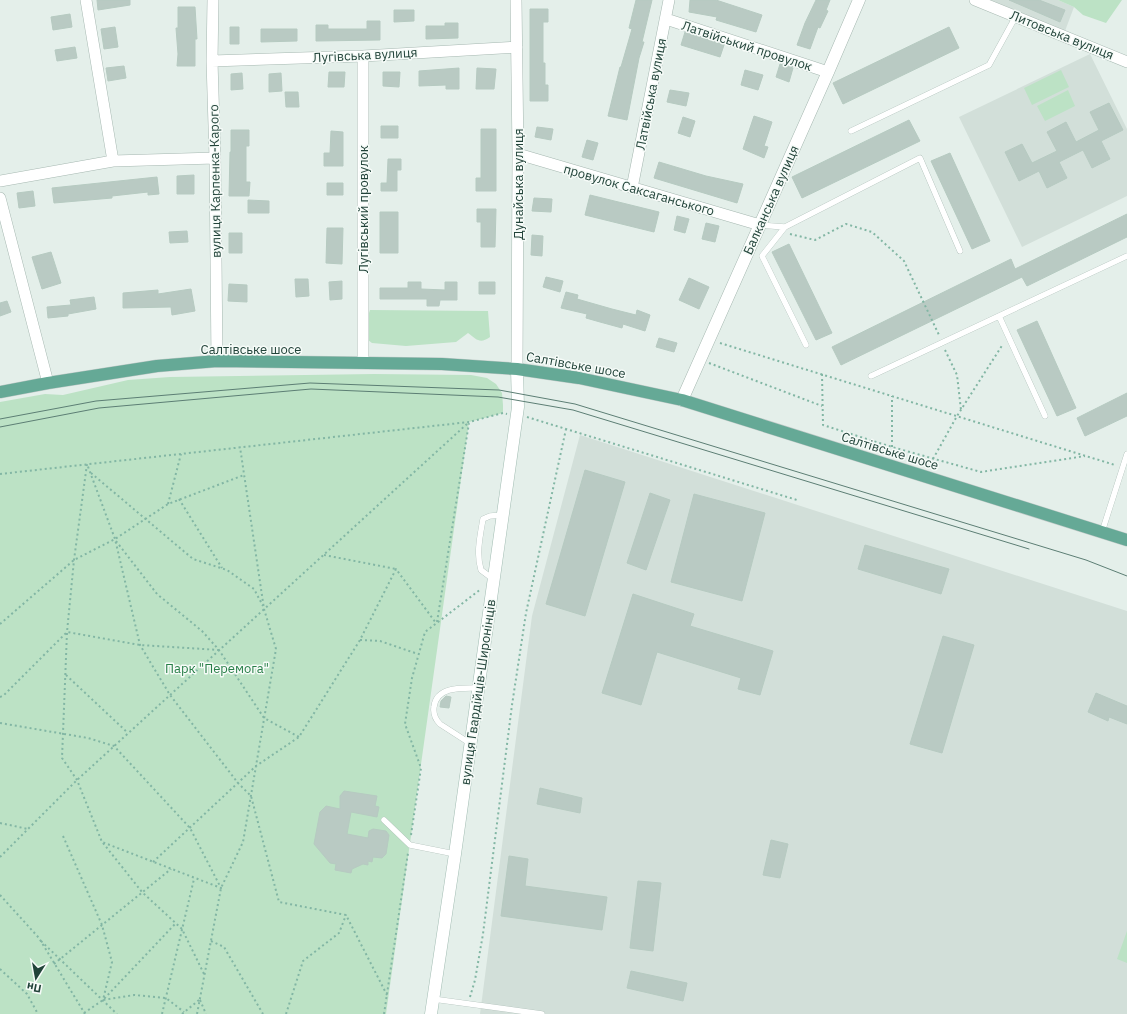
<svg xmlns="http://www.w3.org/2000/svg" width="1127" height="1014" viewBox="0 0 1127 1014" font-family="'IBM Plex Sans',sans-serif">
	<rect width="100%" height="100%" fill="#e4efea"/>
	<path fill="#d2dfd9" d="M 991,0 L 1058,0 L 1074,7 L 1065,31 Z
		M 1090,54 L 1127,129 L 1127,196 L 1022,247 L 959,117 Z
		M 580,435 L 1127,611 L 1127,1014 L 480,1014 L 532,616 Z"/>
	<path fill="#bce2c5" d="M 1058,0 L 1122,0 L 1106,23 L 1083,15 L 1074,7 Z
		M 1061,70 L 1069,87 L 1032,105 L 1024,88 Z
		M 1068,90 L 1075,106 L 1045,121 L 1037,106 Z
		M 370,310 L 488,311 L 490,337 C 480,344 477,340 468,333 L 456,342 L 406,346 L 372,343 L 368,340 L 368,316 Z
		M 374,374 L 471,375 L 487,378 L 496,384 L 502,393 L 503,405 L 503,413 L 469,422 L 386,1014 L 0,1014 L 0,402 L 45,394 L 63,395 L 128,380 L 170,377 Z
		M 1127,931 L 1127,963 L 1117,959 Z"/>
	<path fill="#b9cac3" stroke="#b6cac1" d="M 97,0 L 130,0 L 130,5 L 98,10 Z
		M 636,0 L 652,0 L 642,42 L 644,42 L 639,58 L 627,120 L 608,116 L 620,67 L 621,67 L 632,29 L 629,28 Z
		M 690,0 L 716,0 L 762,15 L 756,32 L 716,20 L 717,17 L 689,12 Z
		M 816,0 L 830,0 L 826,10 L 828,11 L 820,28 L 818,27 L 810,49 L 797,45 L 805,23 Z
		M 1009,0 L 1039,0 L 1065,10 L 1060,22 Z
		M 178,7 L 195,7 L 197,39 L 195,39 L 195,66 L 177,66 L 178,54 L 176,28 L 178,28 Z
		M 530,9 L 548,9 L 548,22 L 543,22 L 543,63 L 545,63 L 545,85 L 548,85 L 548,101 L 530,101 Z
		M 394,10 L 414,10 L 414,21 L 394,22 Z
		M 70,14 L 72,27 L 53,30 L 51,17 Z
		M 367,21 L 380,21 L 380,40 L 316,41 L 316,25 L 328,25 L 328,29 L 367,29 Z
		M 445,23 L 458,23 L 458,38 L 426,39 L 426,26 L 445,26 Z
		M 115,27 L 118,47 L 104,49 L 101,29 Z
		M 230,27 L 239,27 L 239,44 L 230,44 Z
		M 949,27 L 959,48 L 843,104 L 833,83 Z
		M 261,29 L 297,29 L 297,41 L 261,42 Z
		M 685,32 L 724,45 L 720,57 L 681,45 Z
		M 75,47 L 77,58 L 57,61 L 55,50 Z
		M 780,64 L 793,68 L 789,82 L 776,77 Z
		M 124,66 L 126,78 L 108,81 L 106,68 Z
		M 459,68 L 459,89 L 446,89 L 446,85 L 419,86 L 419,71 Z
		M 477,68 L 496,69 L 494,89 L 476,89 Z
		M 745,70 L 763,75 L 758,90 L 741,85 Z
		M 329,72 L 345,72 L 344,87 L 328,87 Z
		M 383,72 L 400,72 L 399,87 L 383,86 Z
		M 242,73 L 243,89 L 231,90 L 231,74 Z
		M 281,73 L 282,91 L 269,92 L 269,74 Z
		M 670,90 L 689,93 L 686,106 L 667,102 Z
		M 285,92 L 298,92 L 299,107 L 286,107 Z
		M 1109,103 L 1123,130 L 1101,141 L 1110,159 L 1092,168 L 1083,150 L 1059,162 L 1067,178 L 1047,188 L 1039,171 L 1019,181 L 1005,152 L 1022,144 L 1032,163 L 1057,151 L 1047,132 L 1066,122 L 1076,142 L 1099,130 L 1090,112 Z
		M 754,116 L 772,122 L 764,146 L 768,147 L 764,158 L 743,149 Z
		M 683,117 L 695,121 L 690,137 L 678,133 Z
		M 909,120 L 920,141 L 802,198 L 792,177 Z
		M 381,126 L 398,126 L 398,138 L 381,138 Z
		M 537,127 L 553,129 L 551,140 L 535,137 Z
		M 481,129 L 496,129 L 496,191 L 476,191 L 476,178 L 481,178 Z
		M 231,130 L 249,130 L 249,146 L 246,146 L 246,182 L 250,182 L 249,196 L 229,196 L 230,152 L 231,152 Z
		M 331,131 L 343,132 L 343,166 L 324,166 L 324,153 L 330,153 Z
		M 587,140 L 598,143 L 593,160 L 582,157 Z
		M 950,153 L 990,241 L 972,249 L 931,161 Z
		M 388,159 L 401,159 L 401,170 L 397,170 L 397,191 L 381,191 L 381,183 L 387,183 Z
		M 659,162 L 706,176 L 743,184 L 737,203 L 654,178 Z
		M 194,175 L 194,194 L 177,194 L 177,176 Z
		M 157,177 L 159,194 L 148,195 L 148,192 L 112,196 L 112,198 L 54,203 L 52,188 Z
		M 327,183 L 343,183 L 343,195 L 327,195 Z
		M 33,191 L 35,206 L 19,208 L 17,193 Z
		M 590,195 L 659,212 L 654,232 L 585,215 Z
		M 534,198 L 552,199 L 551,212 L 532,211 Z
		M 248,200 L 269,201 L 269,213 L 248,213 Z
		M 477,209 L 496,209 L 495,247 L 481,247 L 481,222 L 477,222 Z
		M 380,212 L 398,212 L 398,253 L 380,253 Z
		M 1127,214 L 1127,237 L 1027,286 L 1022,277 L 841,365 L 832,347 L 1011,259 L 1015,269 Z
		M 677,216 L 689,219 L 685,233 L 674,230 Z
		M 706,223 L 719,226 L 715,242 L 702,239 Z
		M 327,228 L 343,228 L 342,264 L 326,263 Z
		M 187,231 L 188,242 L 170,243 L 169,232 Z
		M 229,233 L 242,233 L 242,253 L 229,253 Z
		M 532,235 L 543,236 L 542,256 L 531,255 Z
		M 789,244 L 832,333 L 816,340 L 772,252 Z
		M 51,252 L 61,283 L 42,289 L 32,257 Z
		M 546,277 L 563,281 L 560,292 L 543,287 Z
		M 689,278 L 709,287 L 699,309 L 679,300 Z
		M 295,279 L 308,279 L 309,296 L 296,297 Z
		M 342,281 L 342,299 L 330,300 L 329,282 Z
		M 408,282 L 421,282 L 421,289 L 445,290 L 445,282 L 457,282 L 457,300 L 440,300 L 439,306 L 427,306 L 427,299 L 380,299 L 380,288 L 408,288 Z
		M 479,282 L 495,282 L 495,294 L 479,294 Z
		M 229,284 L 247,285 L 247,302 L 228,301 Z
		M 191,289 L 195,311 L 172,315 L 171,307 L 123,308 L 123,293 L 158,290 L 158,294 Z
		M 566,292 L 578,295 L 577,299 L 612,309 L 636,315 L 637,310 L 650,315 L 645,331 L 623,324 L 622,328 L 600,322 L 586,318 L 587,314 L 561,308 Z
		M 94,297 L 96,309 L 68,314 L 68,316 L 48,318 L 47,307 L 71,305 L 70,300 Z
		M 7,301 L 11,312 L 0,316 L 0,303 Z
		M 1037,321 L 1076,408 L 1057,416 L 1017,330 Z
		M 659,338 L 677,343 L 674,352 L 656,347 Z
		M 1127,393 L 1127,416 L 1085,436 L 1077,418 Z
		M 585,470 L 625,482 L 585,616 L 546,604 Z
		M 650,493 L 670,500 L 646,570 L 627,563 Z
		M 694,494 L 765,513 L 742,601 L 671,582 Z
		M 865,545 L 949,569 L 941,594 L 858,569 Z
		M 633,594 L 694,614 L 690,626 L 773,651 L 760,695 L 738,689 L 741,678 L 657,652 L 641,705 L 602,693 Z
		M 943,636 L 974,645 L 942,753 L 910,744 Z
		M 1096,693 L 1127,706 L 1127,724 L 1109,717 L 1108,721 L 1088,712 Z
		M 446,696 L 451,697 L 449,708 L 440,707 L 441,701 Z
		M 540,788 L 582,798 L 580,813 L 537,804 Z
		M 344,791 L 377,796 L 375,806 L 379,807 L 377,817 L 351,812 L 347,834 L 368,838 L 369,831 L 373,829 L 386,831 L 389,835 L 386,854 L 382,858 L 373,857 L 372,862 L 368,861 L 368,865 L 363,864 L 352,869 L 351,873 L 335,870 L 336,864 L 330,863 L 314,844 L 320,812 L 326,806 L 340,809 L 340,796 Z
		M 771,840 L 788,844 L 780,878 L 763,875 Z
		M 509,856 L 528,859 L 525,886 L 607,897 L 602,930 L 501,916 Z
		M 638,881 L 661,883 L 653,951 L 630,948 Z
		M 631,971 L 687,983 L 683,1001 L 627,988 Z"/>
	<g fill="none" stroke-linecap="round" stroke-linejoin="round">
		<defs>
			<path id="service" d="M 851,131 L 989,65 L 1016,16
				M 760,225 L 785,227 L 920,158 L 960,251
				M 785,227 L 762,256 L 806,345
				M 999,316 L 1045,416
				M 871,376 L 1127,256
				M 1102,532 L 1127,454
				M 493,579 L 481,570 C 476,554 480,536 483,519 L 490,516 L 503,515
				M 471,744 L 440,724 C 435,719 433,714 434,707 C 436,686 463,688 478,688
				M 384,820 L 410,845 L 455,854
				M 433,999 L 542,1014"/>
			<path id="minor" d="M 86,0 L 113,161
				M 213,0 L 212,61 L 215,158 L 217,361
				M 516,0 L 518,154 L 517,369
				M 975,0 L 1127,62
				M 666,19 L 828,72
				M 363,56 L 363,363
				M 212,61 L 363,56 L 517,47
				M 518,154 L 760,225
				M 0,181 L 113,161 L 215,158
				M 632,188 L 669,0
				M 0,198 L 48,383"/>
			<path id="tertiary" d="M 682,400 L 828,72 L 859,0"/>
			<path id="secondary" d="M 431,1014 L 455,854 L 518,407 L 517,369"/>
			<path id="primary" d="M 0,392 L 48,383 L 157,366 L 217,361 L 442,364 L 517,369 L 579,378 L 682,400 L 1127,540"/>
		</defs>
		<use href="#service" stroke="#a6b8b1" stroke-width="6"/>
		<use href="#minor" stroke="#a6b8b1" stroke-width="12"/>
		<use href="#tertiary" stroke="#a6b8b1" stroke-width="13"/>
		<use href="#secondary" stroke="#a1bcb2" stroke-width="13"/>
		<use href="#primary" stroke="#c1cac8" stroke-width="13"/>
		<path stroke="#82b6a4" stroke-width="2" stroke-dasharray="2 3" stroke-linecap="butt" d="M 790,234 L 815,240 L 846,224 L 872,232 L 904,261 L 939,335
			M 720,343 L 1115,465
			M 945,350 L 957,375 L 961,410
			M 709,363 L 822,406
			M 822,374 L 823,425 L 892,447 L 981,472 L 1085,456
			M 527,417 L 797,500
			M 892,447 L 892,396
			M 933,459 L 957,416 L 1003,344
			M 91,473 L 193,559 L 227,570 L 254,589 L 263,606
			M 0,474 L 469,422 L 503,413 L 507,414
			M 179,499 L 222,568
			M 168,504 L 181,454
			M 116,541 L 157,594 L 202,631 L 219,650 L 264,718 L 299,737
			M 324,555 L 396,569
			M 437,622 L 469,423
			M 0,624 L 74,560 L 115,539 L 168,504 L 244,475
			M 360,640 L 380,641 L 418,654
			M 66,675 L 128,733
			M 0,697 L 4,695 L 67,632 L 140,645 L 219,650
			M 0,723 L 88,738 L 114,746 L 190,828 L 221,888 L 102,842 L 77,780 L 62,758 L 67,632 L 74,560 L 87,464 L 115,539 L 140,645 L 170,695 L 238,783 L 251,796 L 279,902 L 346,915 L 387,995
			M 0,823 L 28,829
			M 411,835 L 421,768 L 405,724 L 412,678 L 425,632 L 481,589
			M 63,836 L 102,925 L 112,962 L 103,1000 L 134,995 L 166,998 L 184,1012
			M 103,843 L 142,892 L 182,929 L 204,974
			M 0,857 L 77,780 L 468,423
			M 153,862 L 256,766 L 299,737 L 360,640 L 396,569 L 436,623
			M 0,895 L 39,938 L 85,1014
			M 41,941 L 117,1014
			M 211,941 L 224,947 L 263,1014
			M 54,964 L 171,869
			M 0,969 L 27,994 L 38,1014
			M 470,997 L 475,980 L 483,934 L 512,705 L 526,613 L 566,429
			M 200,1000 L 206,1014
			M 84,1013 L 103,1000 L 176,923
			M 162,1014 L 194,879
			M 182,1014 L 199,1000
			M 197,1014 L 221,888 L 243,842 L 276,649 L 264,609 L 240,447
			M 286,1014 L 303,961 L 339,933 L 346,915
			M 384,1014 L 408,853"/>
		<use href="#service" stroke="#fff" stroke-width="5.5"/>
		<use href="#minor" stroke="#fff" stroke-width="11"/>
		<use href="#tertiary" stroke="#fff" stroke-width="12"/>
		<use href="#secondary" stroke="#fff" stroke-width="12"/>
		<use href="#primary" stroke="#65a996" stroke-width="12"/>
		<path stroke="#5c7e74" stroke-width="1" d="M 0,419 L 96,401 L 310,383 L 499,390 L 575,404 L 1086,560 L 1127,576
			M 0,427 L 99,408 L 311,389 L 498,397 L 573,410 L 1029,549"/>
	</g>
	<g text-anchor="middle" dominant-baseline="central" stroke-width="3" stroke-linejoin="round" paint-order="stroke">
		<g font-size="13" fill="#214339" stroke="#f6fbf8">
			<text transform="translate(1062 35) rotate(22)">Литовська вулиця</text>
			<text transform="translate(747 46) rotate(18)">Латвійський провулок</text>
			<text transform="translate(365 55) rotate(-3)">Лугівська вулиця</text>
			<text transform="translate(651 94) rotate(-79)">Латвійська вулиця</text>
			<text transform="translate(215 181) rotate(-91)">вулиця Карпенка-Карого</text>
			<text transform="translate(518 184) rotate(-90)">Дунайська вулиця</text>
			<text transform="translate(639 190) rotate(16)">провулок Саксаганського</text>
			<text transform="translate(771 200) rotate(-66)">Балканська вулиця</text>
			<text transform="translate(363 209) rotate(-90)">Лугівський провулок</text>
			<text x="251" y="349">Салтівське шосе</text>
			<text transform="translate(576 365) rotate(10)">Салтівське шосе</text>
			<text transform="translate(890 451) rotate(17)">Салтівське шосе</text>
			<text transform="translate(478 692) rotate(-82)">вулиця Гвардійців-Широнінців</text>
		</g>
		<g font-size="13" fill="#277e47" stroke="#f6fbf8">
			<text x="217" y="668">Парк "Перемога"</text>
		</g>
	</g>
	<g transform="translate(36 978) rotate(191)" stroke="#f6fbf8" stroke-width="3" paint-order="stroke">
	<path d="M0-3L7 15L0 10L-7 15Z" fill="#214339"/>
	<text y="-6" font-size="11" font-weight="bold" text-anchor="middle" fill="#214339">Пн</text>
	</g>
</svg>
